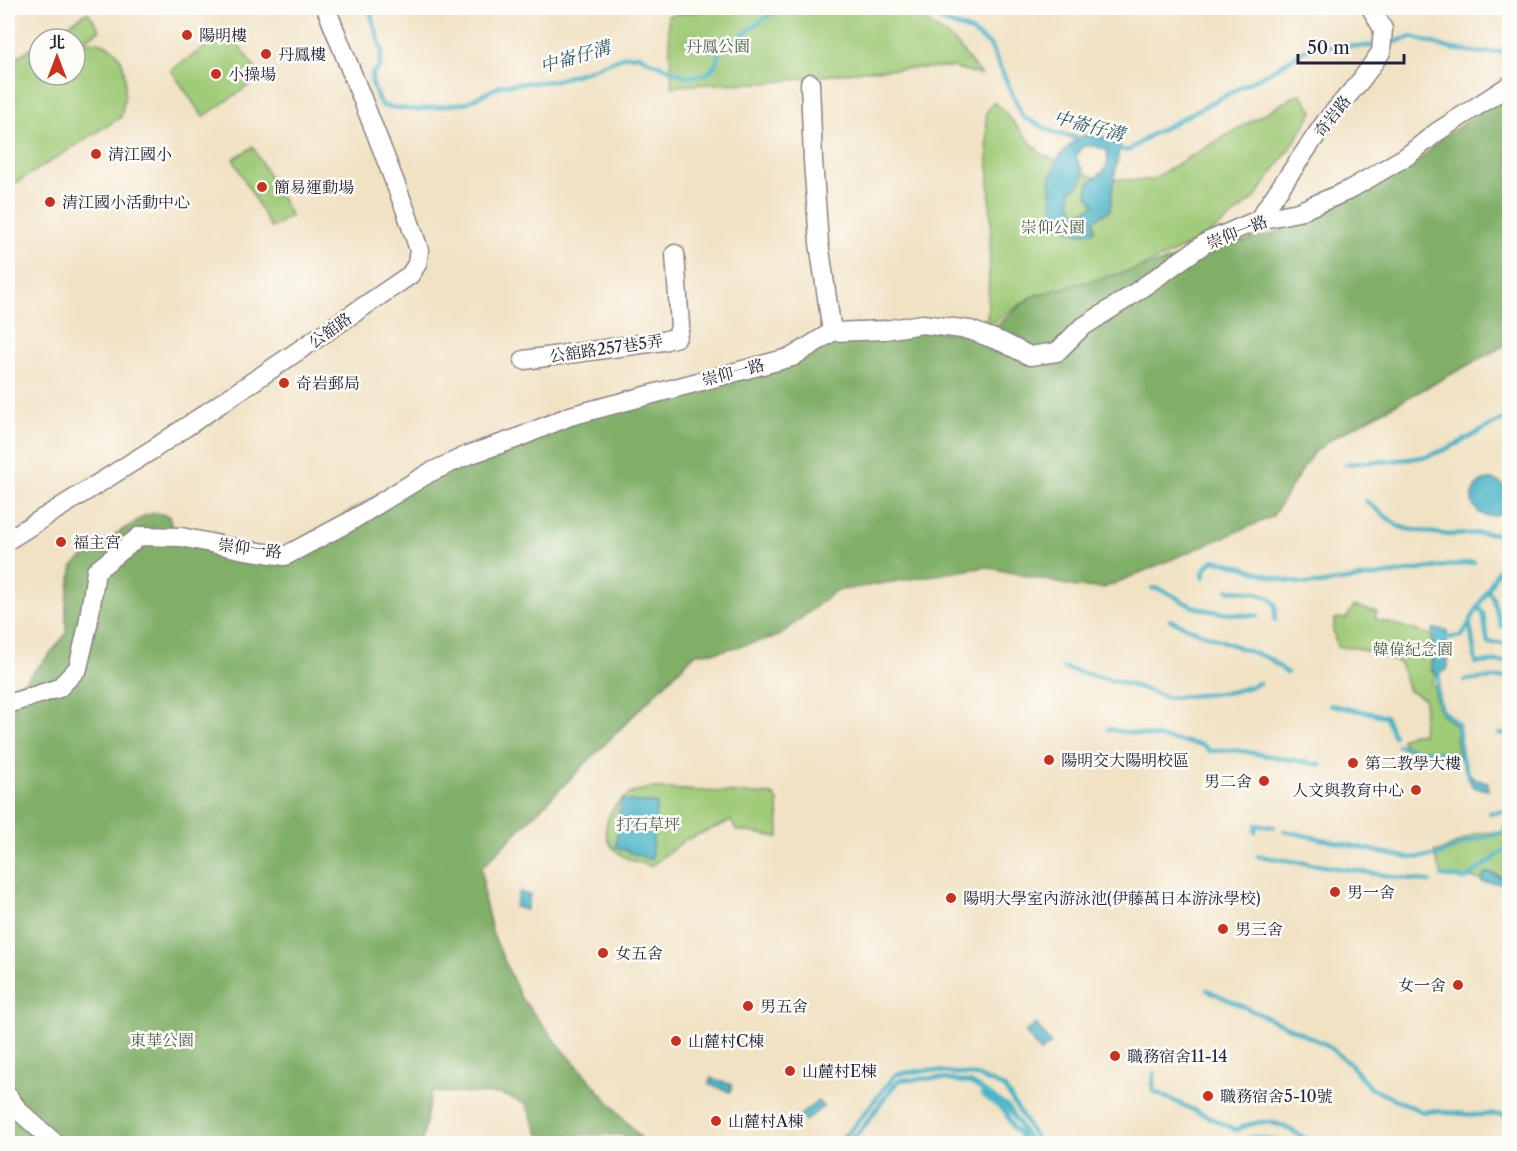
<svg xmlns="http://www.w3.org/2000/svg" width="1517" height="1151" viewBox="0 0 1517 1151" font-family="'Libre Caslon Text','Noto Serif TC',serif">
	<rect width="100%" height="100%" fill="#fdfcf7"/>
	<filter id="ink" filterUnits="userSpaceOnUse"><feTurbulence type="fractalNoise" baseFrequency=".0167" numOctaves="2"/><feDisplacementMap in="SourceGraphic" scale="12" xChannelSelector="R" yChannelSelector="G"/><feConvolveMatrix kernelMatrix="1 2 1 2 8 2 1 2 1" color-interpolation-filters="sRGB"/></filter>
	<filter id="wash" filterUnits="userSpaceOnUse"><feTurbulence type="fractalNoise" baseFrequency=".008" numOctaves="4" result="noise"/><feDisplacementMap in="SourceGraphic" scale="24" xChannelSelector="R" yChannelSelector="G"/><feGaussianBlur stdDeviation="1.35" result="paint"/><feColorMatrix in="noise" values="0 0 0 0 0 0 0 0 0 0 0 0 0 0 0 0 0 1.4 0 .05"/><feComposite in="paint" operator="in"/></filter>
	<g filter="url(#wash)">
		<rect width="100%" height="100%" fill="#f1e2c4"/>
		<path fill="#a0cb78" stroke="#61765a" stroke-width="1.5" d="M 717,8 L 910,8 L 956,43 L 981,75 L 951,67 L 871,70 L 766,83 L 704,84 L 672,87 L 668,16 Z
			M 88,12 L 100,30 L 82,41 C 88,41 95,41 101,43 C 132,51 126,94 121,117 L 8,188 L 8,63 L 39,43 L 39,75 L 75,75 L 75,39 L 45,39 Z
			M 229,31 L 261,77 L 203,117 L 171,70 Z
			M 1300,93 L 1313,111 L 1297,138 L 1255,198 L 1203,239 L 1137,269 L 1033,296 L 987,326 L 991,223 L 986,113 L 993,102 L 1000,107 L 1041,154 L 1098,179 L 1153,180 L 1167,170 Z
			M 253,147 L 291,216 L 271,228 L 233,159 Z
			M 1354,606 L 1377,612 L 1375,619 L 1432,635 L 1431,671 L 1437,675 L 1432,681 C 1435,686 1434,690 1435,696 C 1438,713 1442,715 1455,725 L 1458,754 L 1404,746 L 1401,739 L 1412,733 L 1422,734 L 1425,699 L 1409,691 L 1400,663 L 1356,648 L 1337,647 L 1333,630 L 1335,619 L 1339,618 L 1346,619 Z
			M 650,788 L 773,795 L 778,801 L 779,837 L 736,830 L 731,821 L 685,840 L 651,866 C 641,863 628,861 620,854 C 596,837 606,809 627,796 C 634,791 642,790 650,788 Z
			M 1509,825 L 1509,879 L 1488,872 L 1484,874 L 1482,880 L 1442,875 L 1434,854 L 1435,851 L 1439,852 L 1478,833 L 1504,832 L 1504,826 Z"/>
		<path fill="#80af68" stroke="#516852" stroke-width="1.5" d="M 1509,93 L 1509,343 L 1335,437 L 1313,453 L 1272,517 L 1104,588 L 1077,587 L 986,567 L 835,591 L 779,636 L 717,652 L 696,653 L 482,867 L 484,898 L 493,935 L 521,998 L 558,1044 L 645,1143 L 630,1143 L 623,1135 L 539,1135 L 526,1104 L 501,1094 L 431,1092 L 422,1143 L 8,1143 L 8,687 L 24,682 L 48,656 L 66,634 L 66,602 L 73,566 L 97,546 L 146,515 L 157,513 L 169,516 L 173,533 L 278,553 L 449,454 L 804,356 L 832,332 L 917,329 L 983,336 L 1033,296 L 1275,233 L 1414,165 L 1442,138 Z"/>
		<path fill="#49b4c7" stroke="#366b81" stroke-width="1.5" fill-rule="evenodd" d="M 1093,133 L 1120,144 L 1113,184 L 1110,210 L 1094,220 L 1095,231 L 1079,234 L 1058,225 L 1052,202 L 1050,179 L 1059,157 L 1077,138 ZM 1094,146 L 1107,150 C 1110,171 1103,171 1089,183 L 1087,193 L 1095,205 L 1084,211 L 1076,213 L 1070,202 L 1071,190 C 1081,185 1082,182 1084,171 L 1079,164 L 1076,155 L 1083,146 Z
			M1472 498a18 18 0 1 1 36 0a18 18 0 1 1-36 0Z
			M 1433,629 L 1447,630 L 1447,670 L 1437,674 L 1432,670 Z
			M 1472,775 L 1476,780 L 1488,782 L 1488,790 L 1473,787 L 1468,777 Z
			M 621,800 L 657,804 L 651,860 L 616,847 Z
			M 1488,873 L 1509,880 L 1509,887 L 1501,883 L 1482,882 L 1484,875 Z
			M 519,892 L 530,895 L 526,910 L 515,907 Z
			M 1036,1024 L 1051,1044 L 1040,1052 L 1025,1032 Z
			M 711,1078 L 732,1085 L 730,1092 L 709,1084 Z
			M 818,1101 L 823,1107 L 805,1121 L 800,1115 Z"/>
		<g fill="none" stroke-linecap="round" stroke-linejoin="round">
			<path stroke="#49b4c7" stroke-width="4.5" d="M 369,8 L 382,51 L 379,67 L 372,74 L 372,83 L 379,101 L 383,106 L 415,110 L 466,103 L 502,85 L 553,81 L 584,72 L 625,56 L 639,55 L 649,61 L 689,77 L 707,74 L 716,64 L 719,52 L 779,8
				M 928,8 L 942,21 L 971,31 L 990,45 L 1023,117 L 1055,133 L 1082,139
				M 1387,44 L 1412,37 L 1452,49 L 1481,53 L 1510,51
				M 1116,148 L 1128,151 L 1149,136 L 1277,68 L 1311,46 L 1376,46
				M 1346,464 C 1373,461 1401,462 1427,456 C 1455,448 1478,431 1504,419
				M 1366,501 L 1398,526 L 1407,529 L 1449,535 L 1484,533 L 1507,534
				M 1203,578 C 1203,569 1207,565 1214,560 C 1238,564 1261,574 1284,580 C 1296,583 1307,584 1319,584 L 1474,562
				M 1152,588 C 1166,588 1179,601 1192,606 C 1213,613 1236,615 1258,616
				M 1228,590 C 1241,591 1269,591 1275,605 C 1276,609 1275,616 1275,620
				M 1488,590 L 1492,596 L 1501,626 L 1510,626
				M 1478,607 L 1483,613 L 1488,643 L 1510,643
				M 1170,620 L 1198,632 L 1270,659 L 1287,673
				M 1470,625 L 1476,663 L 1510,661
				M 1447,638 L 1462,636 L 1505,558
				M 1064,668 L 1135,686 L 1168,698 L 1231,692 L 1249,687 L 1259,683
				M 1439,674 L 1437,693 L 1441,710 L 1458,724 L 1461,756 L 1469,776
				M 1464,680 L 1510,677
				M 1330,705 L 1385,716 L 1394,736
				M 1108,729 L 1203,745 L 1210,751 L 1236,750 L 1321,765
				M 1499,734 L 1510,732
				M 1398,745 L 1404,748 L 1461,756
				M 1489,813 L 1509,811
				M 1284,831 L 1409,858 L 1433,856
				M 1255,832 L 1256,825 L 1274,827
				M 1258,856 L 1430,882
				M 1436,856 L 1473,840 L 1502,833
				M 1442,876 L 1466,879 L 1505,850
				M 1207,990 L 1327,1045 L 1352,1066 L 1370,1088 L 1423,1112 L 1432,1111 L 1475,1115 L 1510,1114
				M 1154,1073 L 1153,1091 L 1236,1130 C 1272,1112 1284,1128 1316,1144
				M 982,1095 L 1005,1111 L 1013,1128 L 1019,1133 L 1024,1144
				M 835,1144 L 851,1130 L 896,1074 L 929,1070 L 977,1076 L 1004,1087 L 1039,1144
				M 846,1144 C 868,1127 880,1099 900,1080 L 937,1078 L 971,1083 L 1008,1107 L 1031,1144
				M 1247,1144 L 1251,1137 L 1296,1144"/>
		</g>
	</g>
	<g filter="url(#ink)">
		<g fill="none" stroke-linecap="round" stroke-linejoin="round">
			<defs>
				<path id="minor" d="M 810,83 L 813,160 L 819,243 L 832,332
					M 1258,220 L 1326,121 L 1362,79 L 1381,52 L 1383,29 L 1371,8
					M 524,360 L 663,341 L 677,337 L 680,326 L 675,254
					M 8,540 L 155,448 L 410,275 L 417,264 L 419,250 L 407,214 L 377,136 L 326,8
					M 8,704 L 59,688 L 78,668 L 88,625 L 96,571 L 140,536 L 181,537 L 240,549 L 285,556 L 349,522 L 429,473 L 468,455 L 515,439 L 570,416 L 792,357 L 832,332 L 885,330 L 922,324 L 970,330 L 1002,342 L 1030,356 L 1057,352 L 1081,328 L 1126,299 L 1207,242 L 1258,220 L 1298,212 L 1347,191 L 1407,156 L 1437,132 L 1510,85
					M 8,1096 L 19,1111 L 56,1144"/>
			</defs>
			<use href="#minor" stroke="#8a8280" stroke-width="21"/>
			<use href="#minor" stroke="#fff" stroke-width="18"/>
		</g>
	</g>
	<g fill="#c8321e" stroke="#fdfcf7" stroke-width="2">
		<circle cx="187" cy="35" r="6"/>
		<circle cx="266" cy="54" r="6"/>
		<circle cx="216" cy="74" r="6"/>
		<circle cx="96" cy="154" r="6"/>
		<circle cx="262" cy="187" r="6"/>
		<circle cx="50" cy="202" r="6"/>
		<circle cx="284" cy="383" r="6"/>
		<circle cx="61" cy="542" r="6"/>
		<circle cx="1049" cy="760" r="6"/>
		<circle cx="1353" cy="763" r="6"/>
		<circle cx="1264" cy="781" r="6"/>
		<circle cx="1416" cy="790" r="6"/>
		<circle cx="1335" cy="892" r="6"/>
		<circle cx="951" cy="898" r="6"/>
		<circle cx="1223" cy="929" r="6"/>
		<circle cx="603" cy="953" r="6"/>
		<circle cx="1458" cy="985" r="6"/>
		<circle cx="748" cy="1006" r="6"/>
		<circle cx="676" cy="1041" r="6"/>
		<circle cx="1115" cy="1056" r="6"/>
		<circle cx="790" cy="1071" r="6"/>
		<circle cx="1208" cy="1096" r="6"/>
		<circle cx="716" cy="1121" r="6"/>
	</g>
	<g text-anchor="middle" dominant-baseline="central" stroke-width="5" stroke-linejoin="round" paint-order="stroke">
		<g font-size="16" fill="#22223b" stroke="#fdfcf7" text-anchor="start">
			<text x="199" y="35">陽明樓</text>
			<text x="278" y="54">丹鳳樓</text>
			<text x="228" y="74">小操場</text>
			<text x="108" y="154">清江國小</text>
			<text x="274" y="187">簡易運動場</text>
			<text x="62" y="202">清江國小活動中心</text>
			<text x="296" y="383">奇岩郵局</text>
			<text x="73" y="542">福主宮</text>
			<text x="1061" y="760">陽明交大陽明校區</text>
			<text x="1365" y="763">第二教學大樓</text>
			<text x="1252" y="781" text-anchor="end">男二舍</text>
			<text x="1404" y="790" text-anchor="end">人文與教育中心</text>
			<text x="1347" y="892">男一舍</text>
			<text x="963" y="898">陽明大學室內游泳池(伊藤萬日本游泳學校)</text>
			<text x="1235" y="929">男三舍</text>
			<text x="615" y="953">女五舍</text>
			<text x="1446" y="985" text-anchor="end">女一舍</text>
			<text x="760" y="1006">男五舍</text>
			<text x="688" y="1041">山麓村C棟</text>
			<text x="1127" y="1056">職務宿舍11-14</text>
			<text x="802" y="1071">山麓村E棟</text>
			<text x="1220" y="1096">職務宿舍5-10號</text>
			<text x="728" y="1121">山麓村A棟</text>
		</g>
		<g font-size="16" fill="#4e5d50" stroke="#fdfcf7">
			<text x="718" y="46">丹鳳公園</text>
			<text x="1053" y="227">崇仰公園</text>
			<text x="1413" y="649">韓偉紀念園</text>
			<text x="648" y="824">打石草坪</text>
			<text x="162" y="1040">東華公園</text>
		</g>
		<g font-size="16" fill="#22223b" stroke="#fdfcf7">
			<text transform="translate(1332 116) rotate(-52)">奇岩路</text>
			<text transform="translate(1237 232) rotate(-22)">崇仰一路</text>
			<text transform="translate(330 330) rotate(-35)">公舘路</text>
			<text transform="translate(606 348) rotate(-8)">公舘路257巷5弄</text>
			<text transform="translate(733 372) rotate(-15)">崇仰一路</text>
			<text transform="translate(250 548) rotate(7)">崇仰一路</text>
		</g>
		<g font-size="18" font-style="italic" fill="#325c73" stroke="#fdfcf7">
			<text transform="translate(575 57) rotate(-16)">中崙仔溝</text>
			<text transform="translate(1089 126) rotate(15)">中崙仔溝</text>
		</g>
	</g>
	<rect width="1517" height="1151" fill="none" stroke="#fdfcf7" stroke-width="30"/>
	<g transform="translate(57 57)"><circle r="28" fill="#fdfcf7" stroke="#a5a5ac" stroke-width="1.5"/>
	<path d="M0-4.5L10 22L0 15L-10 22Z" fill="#c8321e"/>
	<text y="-9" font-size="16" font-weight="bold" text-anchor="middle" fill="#22223b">北</text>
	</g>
	<path d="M1298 54v9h106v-9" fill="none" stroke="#22223b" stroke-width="3"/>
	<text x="1307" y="54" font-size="18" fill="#22223b" stroke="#fdfcf7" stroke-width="4.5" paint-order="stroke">50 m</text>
</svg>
